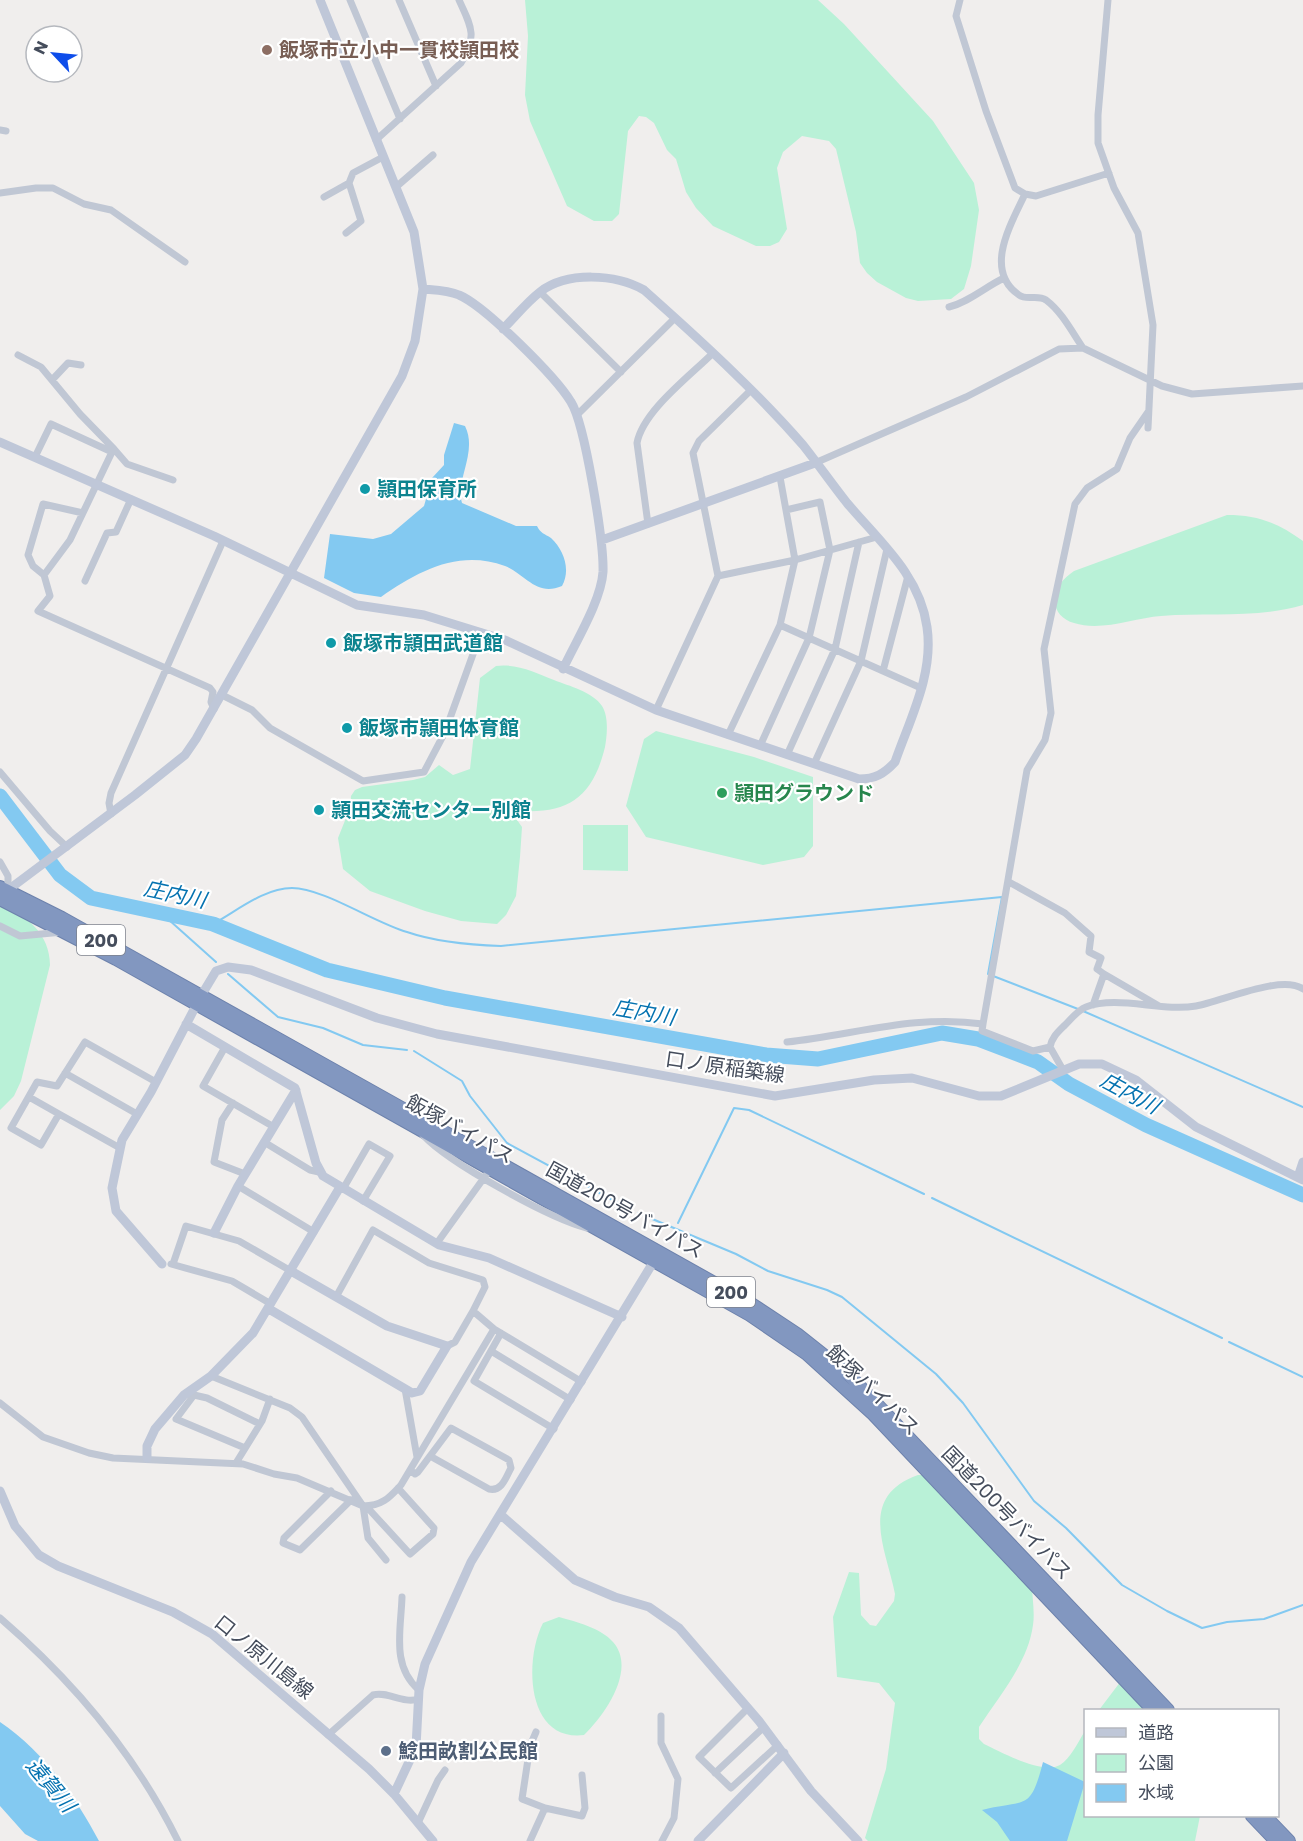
<svg xmlns="http://www.w3.org/2000/svg" width="1303" height="1841" viewBox="0 0 1303 1841" font-family="Poppins,'Noto Sans JP',sans-serif">
	<rect width="100%" height="100%" fill="#f0eeed"/>
	<path fill="#b9f1d7" d="M 525,0 L 818,0 L 844,24 L 933,121 L 974,183 L 979,210 L 971,266 L 964,289 L 951,299 L 918,301 L 906,298 L 877,282 L 867,273 L 860,263 L 856,232 L 836,149 L 829,141 L 802,136 L 783,152 L 777,168 L 787,229 L 779,242 L 770,246 L 756,246 L 713,226 L 696,208 L 686,192 L 676,159 L 667,150 L 654,123 L 646,117 L 639,116 L 628,131 L 619,214 L 612,221 L 594,221 L 567,206 L 530,121 L 525,95 L 528,36 Z
		M 1227,515 C 1258,515 1278,523 1303,541 L 1303,605 C 1256,619 1209,612 1161,616 C 1134,618 1101,632 1074,623 C 1063,620 1055,612 1055,601 C 1055,587 1063,579 1074,571 Z
		M 496,666 C 516,663 537,673 554,680 C 569,686 593,692 602,706 C 609,717 607,736 605,747 C 592,801 564,816 510,810 L 522,827 L 520,857 L 516,896 L 506,915 L 497,924 L 461,921 L 425,911 L 370,891 L 343,869 L 338,838 L 350,808 L 351,796 L 355,790 L 362,787 L 413,780 L 425,777 L 439,765 L 453,775 L 470,769 L 480,678 Z
		M 656,731 L 754,757 L 813,777 L 813,846 L 804,857 L 763,865 L 646,837 L 626,806 L 644,739 Z
		M 583,825 L 628,825 L 628,871 L 583,870 Z
		M 0,903 C 27,916 50,934 50,965 L 21,1081 L 14,1096 L 0,1110 Z
		M 918,1475 L 932,1475 L 1032,1584 C 1032,1597 1035,1612 1033,1625 C 1028,1663 999,1696 979,1727 L 979,1739 L 984,1744 C 1001,1752 1042,1775 1060,1765 C 1071,1758 1078,1742 1085,1731 L 1086,1816 L 1200,1816 L 1195,1841 L 868,1841 L 865,1838 L 886,1769 L 895,1703 L 879,1683 L 837,1677 L 833,1617 L 849,1572 L 859,1573 L 861,1615 L 870,1625 L 876,1626 L 894,1601 L 895,1594 C 886,1548 857,1497 918,1475 Z
		M 559,1617 C 577,1622 601,1628 613,1642 C 637,1669 605,1715 584,1735 C 526,1742 524,1660 543,1623 Z
		M 1124,1677 L 1153,1710 L 1099,1710 Z"/>
	<path fill="#83c9f1" d="M 454,423 L 465,426 C 478,452 455,480 462,503 L 516,526 L 537,526 C 540,533 545,534 551,538 C 564,550 571,570 562,586 C 536,597 525,574 505,566 C 459,549 418,571 381,597 L 354,593 L 324,578 L 330,534 L 373,539 L 391,534 L 424,506 L 432,478 L 444,465 L 444,455 Z
		M 0,1722 C 43,1751 75,1796 99,1841 L 38,1841 L 25,1834 L 0,1806 Z
		M 1043,1762 L 1085,1782 L 1067,1841 L 1010,1841 L 997,1822 L 982,1810 C 1027,1799 1030,1812 1043,1762 Z"/>
	<g fill="none" stroke-linecap="round" stroke-linejoin="round">
		<path stroke="#83c9f1" stroke-width="2" d="M 159,911 L 216,962
			M 213,924 C 237,911 264,888 292,888 C 323,888 375,923 407,932 C 436,942 470,945 501,946 L 1002,897 L 988,974 L 1078,1009
			M 228,974 L 278,1017 L 323,1028 L 363,1045 L 407,1050
			M 1083,1011 L 1303,1107
			M 414,1051 L 462,1081 L 470,1096 L 507,1143 L 631,1210
			M 932,1198 L 1222,1338
			M 638,1213 L 736,1254 L 768,1271 L 827,1290 L 842,1297 L 936,1374 L 963,1403 L 1034,1501 L 1066,1528 L 1122,1585 L 1167,1611 L 1202,1628 L 1227,1622 L 1264,1619 L 1303,1605
			M 678,1223 L 734,1108 L 749,1110 L 924,1194
			M 1229,1342 L 1303,1377"/>
		<path stroke="#83c9f1" stroke-width="15" d="M 0,796 L 60,875 L 91,898 L 213,924 L 327,970 L 445,998 L 766,1055 L 818,1059 L 942,1033 L 978,1039 L 1038,1062 L 1069,1084 L 1146,1125 L 1303,1195"/>
		<defs>
			<path id="highway" d="M 0,887 L 62,918 L 750,1303 L 797,1334 L 850,1376 L 1168,1710
				M 0,899 L 116,959 L 750,1315 L 807,1354 L 872,1413 L 1153,1710
				M 1252,1816 L 1276,1841
				M 1265,1816 L 1289,1841"/>
		</defs>
		<use href="#highway" stroke="#6d82ac" stroke-width="14"/>
		<path stroke="#c0c7d4" stroke-width="7" d="M 350,0 L 400,119
			M 399,0 L 436,86
			M 960,0 L 956,16 L 986,111 L 1015,188 L 1025,194 L 1036,196 L 1109,173
			M 1108,0 L 1098,115 L 1098,143 L 1114,188 L 1138,233 L 1153,325 L 1148,428
			M 0,130 L 6,131
			M 376,140 L 461,63 C 478,36 471,26 459,0
			M 396,187 L 433,155
			M 0,193 L 36,188 L 53,188 L 84,204 L 111,210 L 185,262
			M 1025,194 C 1011,224 983,270 1019,295 C 1027,301 1037,294 1046,300 C 1062,312 1072,332 1083,348
			M 324,197 L 349,183
			M 346,233 L 361,221 L 349,183 L 353,173 L 383,157
			M 540,292 L 621,372
			M 949,307 C 969,302 985,287 1004,278
			M 18,355 L 41,367 L 80,414 L 114,449 L 112,452
			M 52,380 L 68,363 L 81,365
			M 577,415 L 675,318
			M 114,449 L 127,464 L 173,480
			M 35,457 L 51,424 L 112,452 L 70,540 L 44,575 L 50,596 L 38,611 L 210,688 L 213,692 L 211,702 L 214,709
			M 815,463 L 966,397 L 1059,349 L 1083,348 L 1162,386 L 1192,394 L 1303,386
			M 780,477 L 795,560 L 877,537
			M 648,524 L 637,443 C 643,411 690,376 713,353
			M 44,575 L 33,566 L 28,555 L 43,504 L 83,513
			M 718,576 L 693,453 L 699,441 L 751,390
			M 85,581 L 107,533 L 116,532 L 131,499
			M 780,625 L 921,688
			M 883,671 L 908,576
			M 222,695 L 252,710 L 270,728 L 363,781 L 424,772 L 445,732 L 481,632
			M 656,710 L 718,576 L 795,560 L 780,625 L 728,735
			M 760,746 L 809,638 L 830,550 L 820,502 L 786,510
			M 787,755 L 835,649 L 859,542
			M 814,764 L 861,661 L 887,549
			M 0,772 L 50,831 L 67,847
			M 111,814 L 109,803 L 111,793 L 223,541
			M 0,862 L 8,876 L 8,890
			M 1009,882 L 1065,913 L 1091,936 L 1089,952 L 1101,958 L 1097,969 L 1104,974 L 1093,1005
			M 0,926 L 20,936 L 63,932
			M 1104,974 L 1159,1006
			M 787,1042 C 854,1035 915,1014 983,1024
			M 225,1047 L 203,1086 L 274,1127
			M 1050,1047 L 1033,1051 L 982,1031 L 983,1024 L 1027,770 L 1045,740 L 1051,713 L 1044,649 L 1075,504 L 1087,488 L 1117,469 L 1130,438 L 1148,412
			M 1063,1070 L 1050,1047 C 1052,1037 1058,1032 1065,1025 C 1071,1019 1078,1010 1086,1007 C 1117,995 1162,1012 1196,1006 C 1223,1001 1282,974 1303,989
			M 65,1073 L 137,1114
			M 29,1097 L 59,1114
			M 233,1103 L 222,1120 L 214,1162 L 245,1174
			M 423,1135 C 449,1163 549,1218 587,1228
			M 264,1142 L 310,1170 L 319,1172
			M 120,1148 L 59,1114 L 41,1145 L 11,1128 L 37,1082 L 57,1086 L 85,1042 L 156,1082
			M 238,1186 L 314,1232
			M 343,1189 L 369,1144 L 390,1156 L 363,1201
			M 437,1243 L 486,1175
			M 171,1264 L 232,1281 L 271,1304
			M 173,1264 L 186,1226 L 239,1241 L 291,1271
			M 336,1297 L 373,1230 L 429,1263 L 483,1280 L 485,1287 L 473,1311 L 494,1329
			M 501,1333 L 474,1381 L 554,1429
			M 447,1346 L 455,1342 L 473,1311
			M 491,1351 L 571,1400
			M 211,1376 L 290,1408 L 302,1417 L 363,1506 L 368,1538 L 386,1560
			M 405,1389 L 417,1457
			M 0,1403 L 43,1437 L 89,1453 L 113,1458 L 243,1464 L 274,1474 L 297,1478 L 363,1506 C 382,1506 389,1498 401,1485 L 494,1329 L 582,1382
			M 245,1448 L 176,1419 L 194,1395 L 207,1398 L 260,1424
			M 236,1463 L 262,1421 L 270,1399
			M 410,1470 L 415,1474 L 418,1472 L 451,1428 L 509,1460 L 511,1468 C 506,1477 502,1492 489,1489 L 430,1456
			M 331,1491 L 284,1538 L 283,1543 L 300,1550 L 351,1500
			M 366,1506 L 410,1554 L 433,1534 L 434,1528 L 398,1488
			M 402,1597 C 401,1630 391,1666 419,1690
			M 0,1618 C 72,1680 136,1756 178,1841
			M 748,1708 L 699,1757 L 731,1788 L 778,1745
			M 661,1716 L 661,1743 L 678,1779 L 674,1818 L 662,1841
			M 328,1735 L 373,1695 C 388,1691 402,1704 419,1699
			M 715,1773 L 764,1727
			M 545,1808 L 582,1816 L 585,1808 L 582,1775
			M 418,1823 L 438,1780 L 445,1770
			M 530,1841 L 545,1808 L 522,1799 L 530,1746 L 536,1732"/>
		<path stroke="#bfc7d8" stroke-width="9" d="M 423,289 C 435,290 448,290 459,295 C 485,306 556,377 571,402 C 585,424 604,543 603,572 C 601,601 576,641 563,669
			M 0,442 L 214,536 L 357,605 L 424,615 L 505,640 L 656,710 L 859,779 C 875,779 884,774 895,762 C 910,719 934,674 927,627 C 920,575 879,541 847,503 C 832,484 818,464 803,445 C 754,389 699,339 644,290 C 616,274 567,271 540,292 C 527,302 515,317 503,329
			M 602,540 L 815,463
			M 6,895 L 8,890 L 135,795 L 185,755 L 196,739 L 402,376 L 415,341 L 423,289 L 414,232 L 320,0
			M 186,1024 L 295,1088 L 316,1163 L 323,1176 L 439,1245 L 489,1258 L 622,1317
			M 1298,1177 L 1303,1162
			M 214,1233 L 238,1186 L 296,1090
			M 162,1264 L 116,1211 L 112,1188 L 122,1140 L 151,1092 L 201,996 L 216,971 L 228,967 L 251,970 L 377,1018 L 437,1034 L 775,1096 L 874,1080 L 912,1078 L 979,1096 L 1001,1096 L 1079,1064 L 1102,1064 L 1136,1080 L 1196,1127 L 1303,1180
			M 269,1309 L 412,1393 L 420,1391 L 447,1346 L 387,1326 L 291,1271
			M 147,1458 L 147,1446 L 155,1429 L 184,1395 L 211,1376 L 253,1333 L 340,1187
			M 0,1491 L 15,1526 L 39,1555 L 58,1566 L 173,1612 L 212,1634 L 369,1769 L 394,1794 L 433,1841
			M 501,1515 L 575,1580 L 615,1597 L 649,1607 L 679,1628 L 759,1721 L 811,1791 L 858,1841
			M 394,1794 L 416,1747 L 419,1690 L 425,1664 L 471,1562 L 657,1256
			M 698,1841 L 784,1753"/>
		<use href="#highway" stroke="#8297c0" stroke-width="12"/>
	</g>
	<circle fill="#8d6e63" stroke="#fff" stroke-width="2" cx="267" cy="50" r="6"/>
	<g fill="#0f9aa8" stroke="#fff" stroke-width="2">
		<circle cx="365" cy="489" r="6"/>
		<circle cx="331" cy="643" r="6"/>
		<circle cx="347" cy="728" r="6"/>
		<circle cx="319" cy="810" r="6"/>
	</g>
	<circle fill="#2e9e5b" stroke="#fff" stroke-width="2" cx="722" cy="793" r="6"/>
	<circle fill="#5c6f8a" stroke="#fff" stroke-width="2" cx="386" cy="1751" r="6"/>
	<g text-anchor="middle" dominant-baseline="central" stroke-width="4.5" stroke-linejoin="round" paint-order="stroke">
		<g fill="#fff" stroke="#7d828d" stroke-width="1.5">
			<rect x="77" y="925" width="48" height="30" rx="4.5"/>
			<rect x="707" y="1277" width="48" height="30" rx="4.5"/>
		</g>
		<g font-size="18" font-weight="bold" fill="#454d5c">
			<text x="101" y="940">200</text>
			<text x="731" y="1292">200</text>
		</g>
		<g font-size="20" font-weight="bold" fill="#785e54" stroke="#fff" text-anchor="start">
			<text x="279" y="50">飯塚市立小中一貫校頴田校</text>
		</g>
		<g font-size="20" font-weight="bold" fill="#0d838f" stroke="#fff" text-anchor="start">
			<text x="377" y="489">頴田保育所</text>
			<text x="343" y="643">飯塚市頴田武道館</text>
			<text x="359" y="728">飯塚市頴田体育館</text>
			<text x="331" y="810">頴田交流センター別館</text>
		</g>
		<g font-size="20" font-weight="bold" fill="#27864d" stroke="#fff" text-anchor="start">
			<text x="734" y="793">頴田グラウンド</text>
		</g>
		<g font-size="20" fill="#454d5c" stroke="#fff">
			<text transform="translate(725 1067) rotate(8)">口ノ原稲築線</text>
			<text transform="translate(460 1129) rotate(29)">飯塚バイパス</text>
			<text transform="translate(625 1210) rotate(29)">国道200号バイパス</text>
			<text transform="translate(873 1390) rotate(44)">飯塚バイパス</text>
			<text transform="translate(1007 1513) rotate(46)">国道200号バイパス</text>
			<text transform="translate(264 1657) rotate(39)">口ノ原川島線</text>
		</g>
		<g font-size="20" font-weight="bold" fill="#4e5e75" stroke="#fff" text-anchor="start">
			<text x="398" y="1751">鯰田畝割公民館</text>
		</g>
		<g font-size="21" font-style="italic" fill="#0472b0" stroke="#fff">
			<text transform="translate(175 894) rotate(12)">庄内川</text>
			<text transform="translate(644 1012) rotate(10)">庄内川</text>
			<text transform="translate(1130 1093) rotate(28)">庄内川</text>
			<text transform="translate(51 1785) rotate(50)">遠賀川</text>
		</g>
	</g>
	<rect x="1084" y="1709" width="195" height="108" fill="#ffffff" stroke="#b5b8be" stroke-width="1.5"/>
	<rect x="1096" y="1728" width="30" height="9" fill="#bfc7d8" stroke="#b5b8be" stroke-width="1.5"/>
	<text x="1138" y="1739" font-size="18" fill="#454d5c">道路</text>
	<rect x="1096" y="1754" width="30" height="18" fill="#b9f1d7" stroke="#b5b8be" stroke-width="1.5"/>
	<text x="1138" y="1769" font-size="18" fill="#454d5c">公園</text>
	<rect x="1096" y="1784" width="30" height="18" fill="#83c9f1" stroke="#b5b8be" stroke-width="1.5"/>
	<text x="1138" y="1799" font-size="18" fill="#454d5c">水域</text>
	<g transform="translate(54 54) rotate(296)"><circle r="28" fill="#ffffff" stroke="#b5b8be" stroke-width="1.5"/>
	<path d="M0-4.5L10 22L0 15L-10 22Z" fill="#0e4dea"/>
	<text y="-9" font-size="16" font-weight="bold" text-anchor="middle" fill="#454d5c">N</text>
	</g>
</svg>
